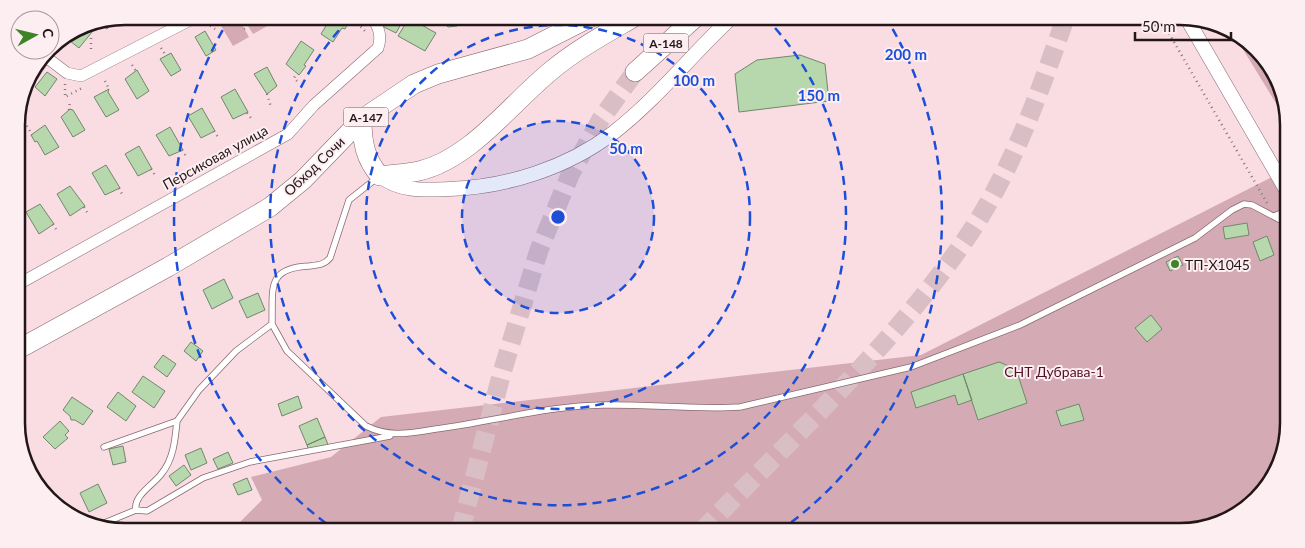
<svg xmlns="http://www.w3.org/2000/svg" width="1305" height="548" viewBox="0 0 1305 548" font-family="Lato,sans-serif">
	<rect width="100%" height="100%" fill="#fadce3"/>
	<path fill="#d4abb4" d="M 232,16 L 237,16 L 249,37 L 233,46 L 220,24 Z
		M 246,16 L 264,16 L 269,25 L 253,34 L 243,18 Z
		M 1233,33 L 1266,58 L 1288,110 L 1288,123 Z
		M 1288,169 L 1289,424 L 1281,465 L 1246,510 L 1187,532 L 230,532 L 262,500 L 251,477 L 331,457 L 381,417 L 921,355 Z"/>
	<path fill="#b6d8ac" stroke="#73866e" d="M 332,16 L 350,19 L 345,29 L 342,28 L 333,42 L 321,34 Z
		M 388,16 L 405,17 L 396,33 L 382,26 Z
		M 436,16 L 455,16 L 457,26 L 448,27 Z
		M 409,18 L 436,33 L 425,51 L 398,36 Z
		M 113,19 L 112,24 L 107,29 L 96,22 Z
		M 82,25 L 92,32 L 79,48 L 70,41 Z
		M 205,31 L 216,50 L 206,56 L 195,37 Z
		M 301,41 L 314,50 L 304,65 L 306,66 L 299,75 L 286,64 Z
		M 171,53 L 181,70 L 171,76 L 160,59 Z
		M 800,55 L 825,64 L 829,101 L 739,112 L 735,74 L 757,60 Z
		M 267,67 L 277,86 L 267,94 L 254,74 Z
		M 137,70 L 149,91 L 137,99 L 125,79 Z
		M 47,72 L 57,79 L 45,96 L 35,87 Z
		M 109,89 L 108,92 L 119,110 L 106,117 L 94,97 Z
		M 235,89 L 248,112 L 233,119 L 221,97 Z
		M 202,108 L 215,131 L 201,138 L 188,116 Z
		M 70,109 L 73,110 L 85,130 L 73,137 L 61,117 Z
		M 45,125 L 59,147 L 45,155 L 37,141 L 35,142 L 31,135 Z
		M 170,127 L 183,150 L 169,156 L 156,135 Z
		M 139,146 L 152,169 L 138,176 L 125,154 Z
		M 17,151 L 25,166 L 17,172 Z
		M 106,165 L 120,188 L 105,195 L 92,173 Z
		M 70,186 L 85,206 L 70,216 L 57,194 Z
		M 40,204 L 54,224 L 39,234 L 26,212 Z
		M 1247,223 L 1249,235 L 1225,239 L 1223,227 Z
		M 1267,236 L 1274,255 L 1260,261 L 1253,242 Z
		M 1178,256 L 1183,265 L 1170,271 L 1166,262 Z
		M 224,279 L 233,298 L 212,309 L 203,290 Z
		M 258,293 L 265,310 L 247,318 L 239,301 Z
		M 1151,315 L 1162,329 L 1147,342 L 1135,328 Z
		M 191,342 L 203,351 L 196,361 L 184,351 Z
		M 163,355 L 176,364 L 167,377 L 154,367 Z
		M 999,362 L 1016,369 L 1027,403 L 978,420 L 963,374 Z
		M 963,374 L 972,400 L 958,405 L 955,395 L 916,408 L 911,392 Z
		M 143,376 L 165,391 L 154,408 L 132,392 Z
		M 118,392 L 136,406 L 126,421 L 107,407 Z
		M 298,396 L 302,408 L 282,416 L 278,404 Z
		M 72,397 L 93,411 L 83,425 L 75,420 L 71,420 L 70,416 L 63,410 Z
		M 1079,404 L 1084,420 L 1061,426 L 1056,411 Z
		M 317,418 L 325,437 L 307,445 L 299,426 Z
		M 60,421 L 69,431 L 65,435 L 68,438 L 55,449 L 43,437 Z
		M 325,437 L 329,447 L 309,451 L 307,445 Z
		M 123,446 L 126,462 L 113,465 L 109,449 Z
		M 201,448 L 207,463 L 191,470 L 185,455 Z
		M 228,452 L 233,463 L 218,469 L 213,459 Z
		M 184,465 L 191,475 L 176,486 L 169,476 Z
		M 247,478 L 252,490 L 238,495 L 233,484 Z
		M 98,484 L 107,503 L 89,512 L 80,493 Z"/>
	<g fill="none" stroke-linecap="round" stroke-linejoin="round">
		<path stroke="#dabec5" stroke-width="19" stroke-dasharray="19 9" stroke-linecap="butt" d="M 701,532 C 789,441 891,347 963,243 C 1011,175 1039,94 1066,16"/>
		<path stroke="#dabec5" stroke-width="19" stroke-dasharray="19 9" stroke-linecap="butt" d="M 460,532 L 501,376 L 539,250 L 570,175 L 601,119 L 635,72"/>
		<defs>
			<path id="service" d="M 1273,165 L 1288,166
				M 1274,216 L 1284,212 L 1288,201
				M 272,324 C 273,289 266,268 309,266 C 318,265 324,265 330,258 L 349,200 L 378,177
				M 177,421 C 175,439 174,458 162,473 C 155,484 133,495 136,510 L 147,511 L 203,478 L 250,462 L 390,436
				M 104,447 L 177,421 L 199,390 L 236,351 L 272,324 L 287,351 L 366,426 C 390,438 410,433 436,429 C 492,422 546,406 603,405 C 649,404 694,410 740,407 L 911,367 L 1020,325 L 1195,238 L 1232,210 L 1244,204 L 1252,205 L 1288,224
				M 97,526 L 136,510"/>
			<path id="minor" d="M 46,57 L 67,73 L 81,76 L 198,16
				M 25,87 L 55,42
				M 17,285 L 288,134 L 314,105 L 378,48 C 382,36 379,27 371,16"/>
			<path id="tertiary" d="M 1186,17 L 1288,193
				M 380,176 C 400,192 425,190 449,189 C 507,187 567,168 613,133 C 657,99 692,54 733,16"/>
			<path id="trunk" d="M 635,72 L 697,16
				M 362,119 C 362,142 365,159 380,176 C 393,174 406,174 419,171 C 471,159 511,103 552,70 C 577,49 607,33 636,16
				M 17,350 L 168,267 L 270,207 L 303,180 L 362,119 L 414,84 L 438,74 L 528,49 L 593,16"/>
		</defs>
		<use href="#service" stroke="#88686f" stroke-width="7"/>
		<use href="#minor" stroke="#88686f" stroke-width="12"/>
		<use href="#tertiary" stroke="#88686f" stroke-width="15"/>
		<use href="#trunk" stroke="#88686f" stroke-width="20"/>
		<path stroke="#8a757a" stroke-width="2.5" stroke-dasharray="1 4" stroke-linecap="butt" d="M 224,16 L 226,20
			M 350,16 L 365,31
			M 1159,16 L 1267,203
			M 143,20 L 145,16
			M 206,23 L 215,29
			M 244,29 L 248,27
			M 161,48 L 165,54
			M 91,49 L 91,34
			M 132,65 L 136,71
			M 105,81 L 109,89
			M 297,81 L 294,78 L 297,73
			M 65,84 L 65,97 L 82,88
			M 267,94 L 271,107
			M 69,110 L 70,101
			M 247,113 L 251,118
			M 22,117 L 32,135
			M 214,131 L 218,137
			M 182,150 L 186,156
			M 151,169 L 155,175
			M 119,188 L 122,194
			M 84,207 L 88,214
			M 53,224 L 57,231
			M 17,248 L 21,253"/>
		<use href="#service" stroke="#fff" stroke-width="5.5"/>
		<use href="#minor" stroke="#fff" stroke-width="11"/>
		<use href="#tertiary" stroke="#fff" stroke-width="14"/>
		<use href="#trunk" stroke="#fff" stroke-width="19"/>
	</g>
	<circle cx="558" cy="217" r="96" fill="#1d4ed8" fill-opacity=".12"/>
	<g fill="none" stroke="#1d4ed8" stroke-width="2.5" stroke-dasharray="9 6">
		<circle cx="558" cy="217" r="96"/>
		<circle cx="558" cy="217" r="192"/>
		<path d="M765 17A288 288 0 1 1 351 17"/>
		<path d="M338 532A384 384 0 0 1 231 16M885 16A384 384 0 0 1 778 532"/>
	</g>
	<circle fill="#3f8327" stroke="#fdeef1" stroke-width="2" cx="1175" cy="264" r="5"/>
	<g text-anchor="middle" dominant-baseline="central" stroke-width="4" stroke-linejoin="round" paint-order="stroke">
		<g fill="#fdeef1" stroke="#64575a" stroke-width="1">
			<rect x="643.5" y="33.5" width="45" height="19" rx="4"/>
			<rect x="343.5" y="107.5" width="45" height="19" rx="4"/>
		</g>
		<g font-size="12" font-weight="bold" fill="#231619">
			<text x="666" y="43">А-148</text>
			<text x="366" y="117">А-147</text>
		</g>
		<g font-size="14" fill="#231619" stroke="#fdeef1">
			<text transform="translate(215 157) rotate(-29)">Персиковая улица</text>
			<text transform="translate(314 166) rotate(-44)">Обход Сочи</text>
		</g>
		<g font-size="14" fill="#231619" stroke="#fdeef1" text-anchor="start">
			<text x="1185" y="264">ТП-Х1045</text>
		</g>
		<g font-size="14" fill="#530f28" stroke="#fdeef1">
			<text x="1054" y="371">СНТ Дубрава-1</text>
		</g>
	</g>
	<path d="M0 0H1305V548H0ZM125 25H1180A100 100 0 0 1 1280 125V423A100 100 0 0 1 1180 523H125A100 100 0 0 1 25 423V125A100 100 0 0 1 125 25Z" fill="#fdeef1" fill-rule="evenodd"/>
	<path fill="none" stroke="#231619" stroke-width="2.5" d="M125 25H1180A100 100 0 0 1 1280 125V423A100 100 0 0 1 1180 523H125A100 100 0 0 1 25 423V125A100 100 0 0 1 125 25Z"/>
	<circle cx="558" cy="217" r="8" fill="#1d4ed8" stroke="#fdeef1" stroke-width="2.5"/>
	<g font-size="15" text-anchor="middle" font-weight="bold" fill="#1d4ed8" stroke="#fdeef1" stroke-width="4" stroke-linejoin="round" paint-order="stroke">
		<text x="906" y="60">200 m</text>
		<text x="694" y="86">100 m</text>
		<text x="819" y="101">150 m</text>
		<text x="626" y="154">50 m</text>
	</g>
	<g transform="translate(35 35) rotate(82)"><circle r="24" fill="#fdeef1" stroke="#a6989b"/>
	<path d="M0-4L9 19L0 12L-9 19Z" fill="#3f8327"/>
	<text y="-8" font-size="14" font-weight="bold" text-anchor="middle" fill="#231619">С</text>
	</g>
	<path d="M1135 32v8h96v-8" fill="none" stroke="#231619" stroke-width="2.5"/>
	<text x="1142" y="32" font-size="15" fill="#231619" stroke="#fdeef1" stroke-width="4" paint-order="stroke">50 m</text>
</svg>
